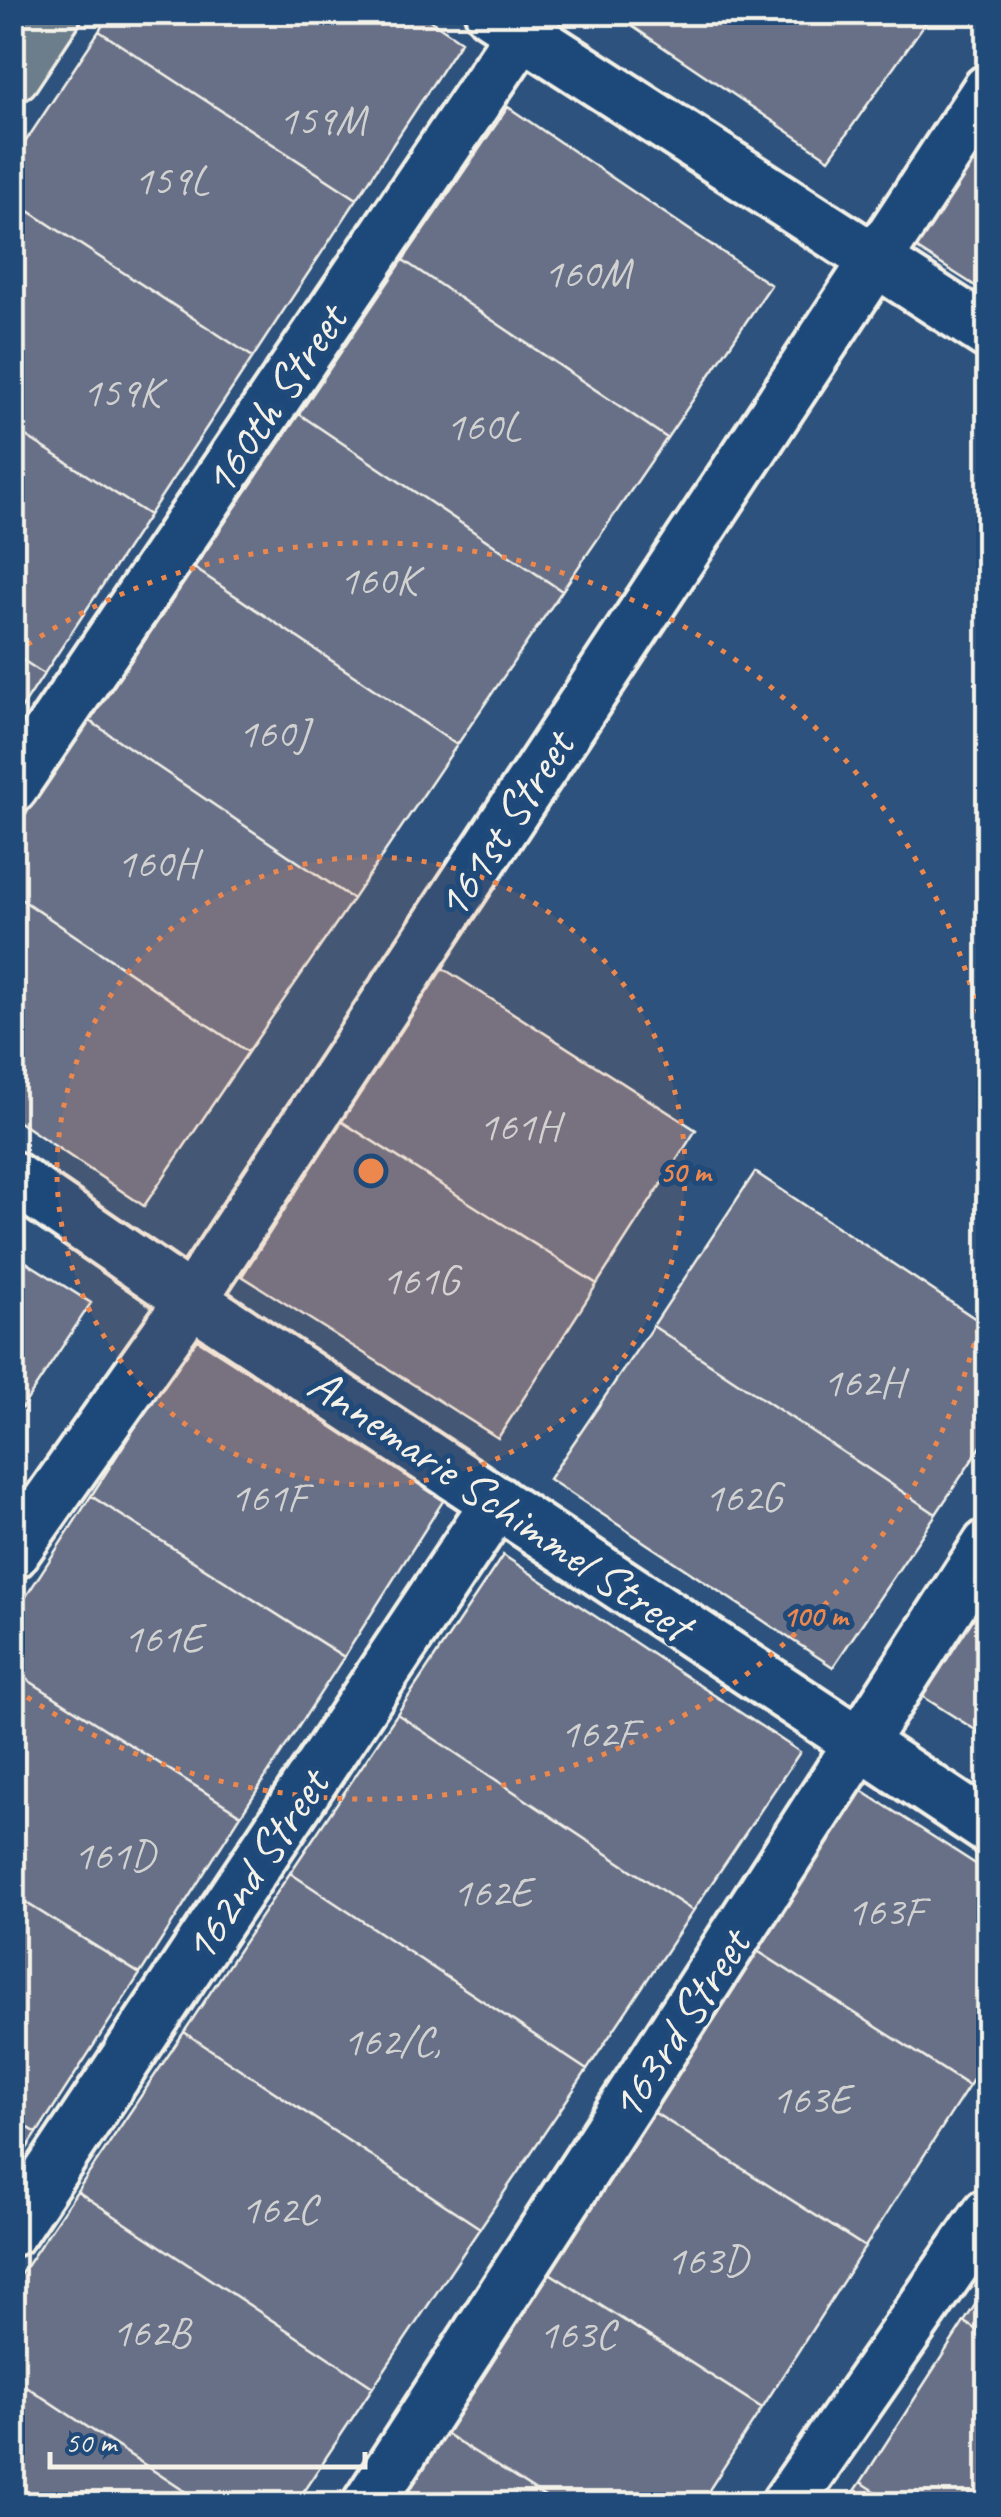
<svg xmlns="http://www.w3.org/2000/svg" width="1001" height="2517" viewBox="0 0 1001 2517" font-family="Caveat,sans-serif">
	<rect width="100%" height="100%" fill="#2d527d"/>
	<filter id="ink" filterUnits="userSpaceOnUse"><feTurbulence type="fractalNoise" baseFrequency=".01" numOctaves="2"/><feDisplacementMap in="SourceGraphic" scale="20" xChannelSelector="R" yChannelSelector="G"/><feConvolveMatrix kernelMatrix="1 2 1 2 8 2 1 2 1" color-interpolation-filters="sRGB"/></filter>
	<g filter="url(#ink)">
		<path fill="#677088" stroke="#f4f1e8" stroke-width="2.5" d="M 111,12 L 418,12 L 461,41 L 357,199 L 99,31 Z
			M 611,12 L 933,12 L 829,159 Z
			M 99,31 L 357,199 L 253,357 L 12,200 L 12,162 Z
			M 508,107 L 771,285 L 667,438 L 403,260 Z
			M 988,124 L 988,294 L 911,245 Z
			M 12,200 L 253,357 L 149,515 L 12,427 Z
			M 403,260 L 667,438 L 562,591 L 299,414 Z
			M 299,414 L 562,591 L 457,745 L 194,568 Z
			M 12,427 L 149,515 L 44,674 L 12,653 Z
			M 194,568 L 457,745 L 353,899 L 90,721 Z
			M 12,653 L 44,674 L 12,723 Z
			M 90,721 L 353,899 L 248,1052 L 12,893 L 12,834 Z
			M 12,893 L 248,1052 L 144,1206 L 12,1117 Z
			M 441,967 L 696,1130 L 597,1284 L 341,1121 Z
			M 341,1121 L 597,1284 L 498,1438 L 242,1276 Z
			M 755,1172 L 988,1327 L 988,1436 L 936,1514 L 653,1326 Z
			M 12,1253 L 91,1303 L 12,1423 Z
			M 653,1326 L 936,1514 L 833,1667 L 549,1479 Z
			M 193,1337 L 445,1498 L 344,1657 L 91,1496 Z
			M 91,1496 L 344,1657 L 241,1815 L 12,1670 L 12,1618 Z
			M 503,1555 L 800,1752 L 693,1911 L 397,1714 Z
			M 988,1590 L 988,1738 L 922,1696 Z
			M 12,1670 L 241,1815 L 140,1974 L 12,1894 Z
			M 397,1714 L 693,1911 L 587,2070 L 290,1873 Z
			M 859,1789 L 988,1872 L 988,2056 L 969,2086 L 756,1950 Z
			M 290,1873 L 587,2070 L 480,2228 L 184,2032 Z
			M 12,1894 L 140,1974 L 37,2133 L 12,2118 Z
			M 756,1950 L 969,2086 L 865,2247 L 652,2111 Z
			M 184,2032 L 480,2228 L 373,2387 L 77,2191 Z
			M 652,2111 L 865,2247 L 762,2408 L 548,2272 Z
			M 12,2118 L 37,2133 L 12,2172 Z
			M 77,2191 L 373,2387 L 295,2504 L 204,2504 L 12,2377 L 12,2287 Z
			M 548,2272 L 762,2408 L 700,2504 L 556,2504 L 445,2433 Z
			M 988,2285 L 988,2337 L 964,2322 Z
			M 964,2322 L 988,2337 L 988,2504 L 895,2504 L 861,2482 Z
			M 12,2377 L 204,2504 L 12,2504 Z
			M 445,2433 L 556,2504 L 399,2504 Z
			M 861,2482 L 895,2504 L 846,2504 Z"/>
		<g fill="none" stroke-linecap="round" stroke-linejoin="round">
			<defs>
				<path id="minor" d="M 491,12 L 988,333
					M 12,787 L 536,12
					M 12,1177 L 191,1300 L 988,1828
					M 12,1554 L 191,1300 L 988,90
					M 12,2230 L 497,1502
					M 368,2504 L 988,1545
					M 787,2504 L 988,2214"/>
				<path id="major" d="M 12,74 L 53,12"/>
			</defs>
			<use href="#minor" stroke="#f4f1e8" stroke-width="58"/>
			<use href="#major" stroke="#f4f1e8" stroke-width="62"/>
			<use href="#minor" stroke="#1f4a7a" stroke-width="50"/>
			<use href="#major" stroke="#6c7d8b" stroke-width="55"/>
		</g>
	</g>
	<circle cx="371" cy="1171" r="314" fill="#ec874e" fill-opacity=".12"/>
	<g fill="none" stroke="#ec874e" stroke-width="5" stroke-dasharray="5 10">
		<circle cx="371" cy="1171" r="314"/>
		<path d="M988 1285A628 628 0 0 1 15 1689M15 653A628 628 0 0 1 988 1057"/>
	</g>
	<g text-anchor="middle" dominant-baseline="central" stroke-width="10" stroke-linejoin="round" paint-order="stroke">
		<g font-size="42" fill="#d1d1d0">
			<text x="322" y="120">159M</text>
			<text x="171" y="180">159L</text>
			<text x="587" y="273">160M</text>
			<text x="121" y="392">159K</text>
			<text x="483" y="426">160L</text>
			<text x="378" y="580">160K</text>
			<text x="273" y="733">160J</text>
			<text x="157" y="863">160H</text>
			<text x="519" y="1126">161H</text>
			<text x="420" y="1280">161G</text>
			<text x="863" y="1382">162H</text>
			<text x="268" y="1497">161F</text>
			<text x="743" y="1497">162G</text>
			<text x="163" y="1638">161E</text>
			<text x="598" y="1733">162F</text>
			<text x="114" y="1855">161D</text>
			<text x="492" y="1892">162E</text>
			<text x="885" y="1911">163F</text>
			<text x="392" y="2041">162/C,</text>
			<text x="811" y="2099">163E</text>
			<text x="279" y="2209">162C</text>
			<text x="707" y="2260">163D</text>
			<text x="151" y="2332">162B</text>
			<text x="577" y="2334">163C</text>
		</g>
		<g font-size="48" fill="#f4f1e8" stroke="#1f4a7a">
			<text transform="translate(274 400) rotate(-56)">160th Street</text>
			<text transform="translate(504 825) rotate(-57)">161st Street</text>
			<text transform="translate(500 1504) rotate(34)">Annemarie Schimmel Street</text>
			<text transform="translate(255 1866) rotate(-56)">162nd Street</text>
			<text transform="translate(679 2025) rotate(-57)">163rd Street</text>
		</g>
	</g>
	<circle cx="371" cy="1171" r="15" fill="#ec874e" stroke="#1f4a7a" stroke-width="5"/>
	<g font-size="30" text-anchor="middle" font-weight="bold" fill="#ec874e" stroke="#1f4a7a" stroke-width="10" stroke-linejoin="round" paint-order="stroke">
		<text x="685" y="1182">50 m</text>
		<text x="815" y="1626">100 m</text>
	</g>
	<rect width="1001" height="2517" fill="none" stroke="#1f4a7a" stroke-width="50"/>
	<rect x="25" y="25" width="951" height="2467" fill="none" stroke="#f4f1e8" stroke-width="4" filter="url(#ink)"/>
	<path d="M50 2452v15h315v-15" fill="none" stroke="#f4f1e8" stroke-width="5"/>
	<text x="65" y="2452" font-size="30" fill="#f4f1e8" stroke="#1f4a7a" stroke-width="8" paint-order="stroke">50 m</text>
</svg>
